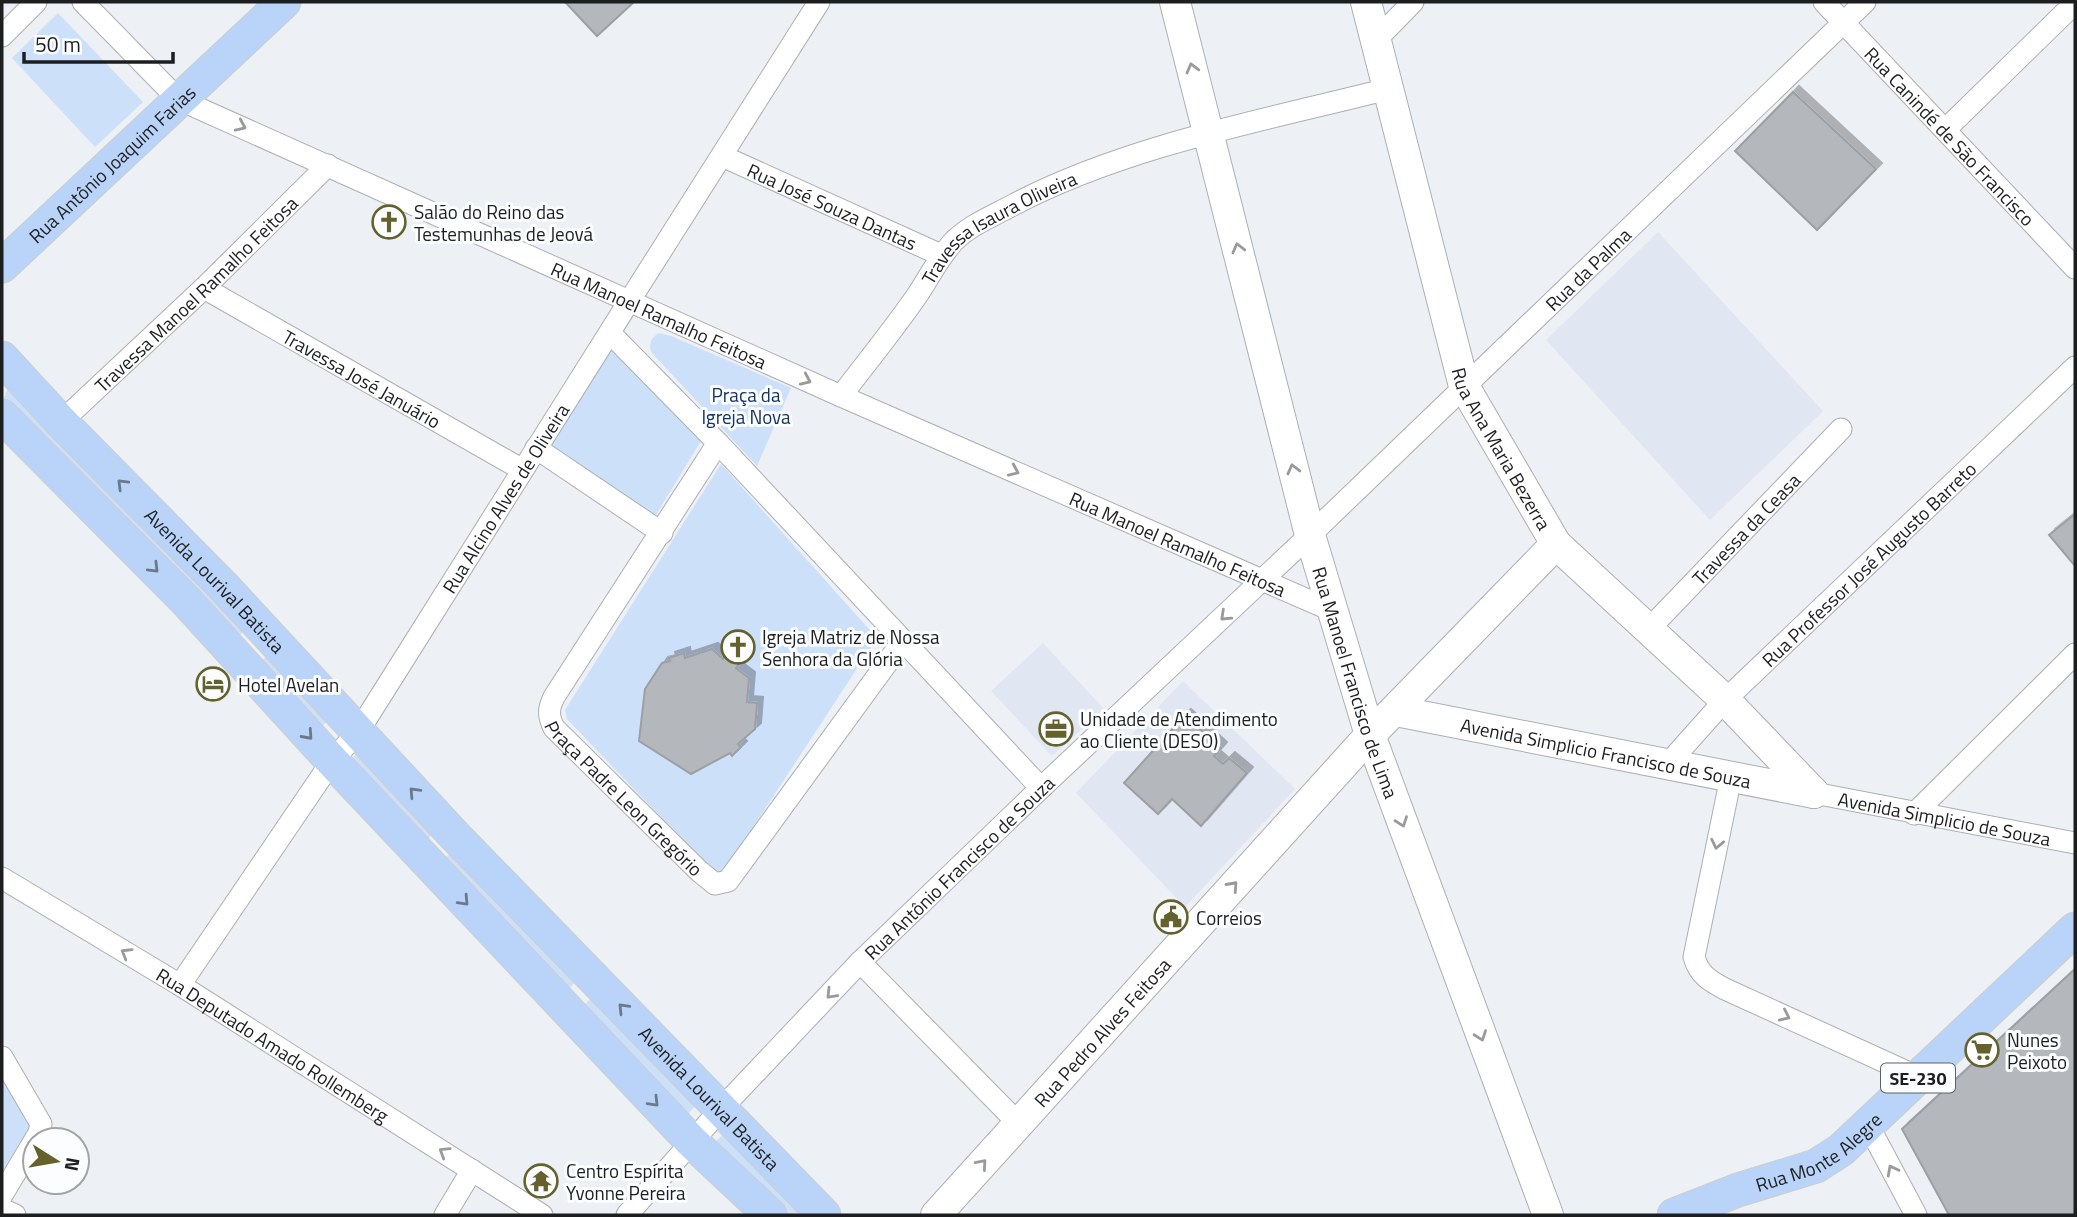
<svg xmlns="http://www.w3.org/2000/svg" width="2077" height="1217" viewBox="0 0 2077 1217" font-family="'Titillium Web',sans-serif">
	<defs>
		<filter id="shadow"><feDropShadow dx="6" dy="-6" stdDeviation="0" flood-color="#0004"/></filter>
	</defs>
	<rect width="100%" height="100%" fill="#edf0f4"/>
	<path fill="#e0e7f2" d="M 1658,232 L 1823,411 L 1710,520 L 1546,340 Z
		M 1043,643 L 1104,709 L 1052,756 L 991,691 Z
		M 1183,681 L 1295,789 L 1185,907 L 1076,793 Z"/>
	<path fill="#cce0fa" d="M 58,13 L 143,102 L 95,147 L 12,58 Z
		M 659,333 L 671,336 L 791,388 L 757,466 L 652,353 C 648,344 651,338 659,333 Z
		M 613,346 L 701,441 L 654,518 L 549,448 Z
		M 8,388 L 248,627 L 235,640 L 2,402 Z
		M 721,464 L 877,638 L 723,873 L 716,875 L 567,719 L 565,710 Z
		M 273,650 L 333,716 L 319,729 L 256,666 Z
		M 361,750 L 437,830 L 423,844 L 346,764 Z
		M 454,850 L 580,977 L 564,994 L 441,861 Z
		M 596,993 L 699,1102 L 687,1115 L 583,1006 Z
		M 2,1069 L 34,1126 L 2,1179 Z
		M 727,1131 L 808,1215 L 780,1215 L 715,1142 Z"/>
	<path fill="#b4b7bb" stroke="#9c9fa3" stroke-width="2" filter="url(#shadow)" d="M 565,2 L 634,2 L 597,36 Z
		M 1793,92 L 1876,169 L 1817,230 L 1735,151 Z
		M 2075,514 L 2075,566 L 2049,535 Z
		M 732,648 L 744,658 L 736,668 L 749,678 L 747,702 L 757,703 L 755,729 L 738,744 L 741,747 L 732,756 L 730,753 L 691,774 L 639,741 L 645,689 L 662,663 L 670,661 L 669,658 L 684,653 L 685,658 L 712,649 L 723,659 Z
		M 1185,715 L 1221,748 L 1214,756 L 1223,764 L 1229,758 L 1247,773 L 1201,826 L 1172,799 L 1158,814 L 1124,783 Z
		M 2075,969 L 2075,1215 L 1949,1215 L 1902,1129 Z"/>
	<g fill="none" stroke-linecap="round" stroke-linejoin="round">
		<defs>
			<g id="street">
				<path id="s1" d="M 83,2 L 178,99 L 841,396 L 1333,611"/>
				<path id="s2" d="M 1824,2 L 2075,268"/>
				<path d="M 2,36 L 36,2"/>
				<path d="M 1376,40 L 1413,2"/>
				<path d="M 1946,129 L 2075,3"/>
				<path id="s3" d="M 722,156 L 941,255"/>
				<path id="s4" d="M 204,288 L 521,469"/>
				<path d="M 610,333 L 718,443 L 1041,788"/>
				<path id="s5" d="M 841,396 C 867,362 894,329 918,294 C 930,276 939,257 954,241 C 970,225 993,216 1013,205 C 1125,146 1265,120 1388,89"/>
				<path id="s6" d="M 61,422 L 204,288 L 328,165"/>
				<path id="s7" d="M 718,443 L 554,697 C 548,709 548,716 554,728 L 699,871 L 715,884 L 728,881 L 903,641"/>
				<path d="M 536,448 L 662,533"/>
				<path id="s8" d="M 1650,628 L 1841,429"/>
				<path id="s9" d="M 1667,765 L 1725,700 L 2075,367"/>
				<path d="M 1731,777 L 1694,957 C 1699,975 1710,981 1725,989 L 1918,1077"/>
				<path id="s10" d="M 1814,793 L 2075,843"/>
				<path d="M 1914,814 L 2075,654"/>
				<path id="s11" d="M 2,878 L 180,985 L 542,1215"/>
				<path d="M 860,962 L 1018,1123"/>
				<path id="s12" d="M 180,985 L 332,761 L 358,732 C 510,488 665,245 819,2"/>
				<path d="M 2,1057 L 41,1124 L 39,1133 L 2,1195"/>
				<path d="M 1868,1125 L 1916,1215"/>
				<path d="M 2,1209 L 15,1215"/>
				<path d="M 445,1215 L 472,1170"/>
				<path id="s13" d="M 627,1215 L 721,1109 L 860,962 L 1041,788 L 1310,535 L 1865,2"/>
			</g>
			<g id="secondary">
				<path id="s14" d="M 1175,2 L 1310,535 L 1370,735 L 1548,1215"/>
				<path id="s15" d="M 1366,2 L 1464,386 L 1556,544 L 1725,700 L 1814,793"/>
				<path id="s16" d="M 1396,711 L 1814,793"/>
				<path id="s17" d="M 936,1215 L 1370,735 L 1556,544"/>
			</g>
			<g id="primary">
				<path id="s18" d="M 2,266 L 284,2"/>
				<path id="s19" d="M 2,358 L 61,422 L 223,586 L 454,835 L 824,1215"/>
				<path d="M 2,416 L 186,601 L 332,761 L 692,1142 L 770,1215"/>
				<path id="s20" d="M 1674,1215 L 1738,1190 L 1816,1166 L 1841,1150 L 2075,929"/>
			</g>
		</defs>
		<use href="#street" stroke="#acafb3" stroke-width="23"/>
		<use href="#secondary" stroke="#acafb3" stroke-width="32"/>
		<use href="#primary" stroke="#cdcece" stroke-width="35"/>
		<use href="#street" stroke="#fff" stroke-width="21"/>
		<use href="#secondary" stroke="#fff" stroke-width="30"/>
		<use href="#primary" stroke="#b9d4f8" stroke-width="33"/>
	</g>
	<defs><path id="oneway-chevron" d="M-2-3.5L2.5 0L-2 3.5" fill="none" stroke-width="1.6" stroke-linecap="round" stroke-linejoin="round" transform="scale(1.75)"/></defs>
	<g stroke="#999a9b">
		<use href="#oneway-chevron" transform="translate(1192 68) rotate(-105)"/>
		<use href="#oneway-chevron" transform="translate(241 126) rotate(24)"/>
		<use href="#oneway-chevron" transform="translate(1238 248) rotate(-104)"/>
		<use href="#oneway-chevron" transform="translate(806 380) rotate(24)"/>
		<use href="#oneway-chevron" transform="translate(1293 469) rotate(-104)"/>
		<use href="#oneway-chevron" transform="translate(1014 471) rotate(24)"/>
		<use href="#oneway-chevron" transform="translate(1225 616) rotate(137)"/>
		<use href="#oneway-chevron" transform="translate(1402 822) rotate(70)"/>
		<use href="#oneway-chevron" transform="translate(1717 844) rotate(102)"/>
		<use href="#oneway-chevron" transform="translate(1233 886) rotate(-48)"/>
		<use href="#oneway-chevron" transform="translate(126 953) rotate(-149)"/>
		<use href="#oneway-chevron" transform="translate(831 994) rotate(134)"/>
		<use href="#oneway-chevron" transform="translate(1785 1016) rotate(25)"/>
		<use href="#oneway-chevron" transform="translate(1481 1036) rotate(70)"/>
		<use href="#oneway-chevron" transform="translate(444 1152) rotate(-148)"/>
		<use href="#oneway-chevron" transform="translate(982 1164) rotate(-49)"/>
		<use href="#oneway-chevron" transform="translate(1892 1170) rotate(-118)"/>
	</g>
	<g stroke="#6b798c">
		<use href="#oneway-chevron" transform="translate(122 484) rotate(-135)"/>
		<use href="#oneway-chevron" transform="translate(154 568) rotate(45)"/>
		<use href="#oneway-chevron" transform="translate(308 735) rotate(48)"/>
		<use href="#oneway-chevron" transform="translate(414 792) rotate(-133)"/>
		<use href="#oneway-chevron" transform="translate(464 901) rotate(47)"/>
		<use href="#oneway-chevron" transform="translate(623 1008) rotate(-134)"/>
		<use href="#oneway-chevron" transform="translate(654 1102) rotate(46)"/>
	</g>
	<defs>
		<symbol id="church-ring" viewBox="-11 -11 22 22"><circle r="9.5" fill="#fcfdff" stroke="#64612d" stroke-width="1.5"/><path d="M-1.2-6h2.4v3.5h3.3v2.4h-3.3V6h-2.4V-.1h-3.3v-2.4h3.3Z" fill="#64612d"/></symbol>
		<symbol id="hotel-ring" viewBox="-11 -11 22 22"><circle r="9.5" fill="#fcfdff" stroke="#64612d" stroke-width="1.5"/><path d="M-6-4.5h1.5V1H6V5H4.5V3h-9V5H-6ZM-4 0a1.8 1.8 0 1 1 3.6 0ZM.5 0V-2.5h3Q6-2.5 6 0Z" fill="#64612d"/></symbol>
		<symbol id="office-ring" viewBox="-11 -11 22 22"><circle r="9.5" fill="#fcfdff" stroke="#64612d" stroke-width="1.5"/><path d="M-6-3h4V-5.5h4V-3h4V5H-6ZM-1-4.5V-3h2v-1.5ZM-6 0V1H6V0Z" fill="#64612d"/></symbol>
		<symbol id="civic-ring" viewBox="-11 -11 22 22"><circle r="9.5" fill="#fcfdff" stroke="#64612d" stroke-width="1.5"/><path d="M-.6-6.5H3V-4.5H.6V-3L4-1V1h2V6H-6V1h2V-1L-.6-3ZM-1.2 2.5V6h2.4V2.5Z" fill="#64612d"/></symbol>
		<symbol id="supermarket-ring" viewBox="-11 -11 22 22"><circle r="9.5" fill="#fcfdff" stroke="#64612d" stroke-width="1.5"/><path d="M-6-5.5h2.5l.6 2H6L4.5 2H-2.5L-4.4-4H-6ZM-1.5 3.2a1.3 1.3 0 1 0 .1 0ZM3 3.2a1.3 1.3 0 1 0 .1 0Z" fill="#64612d"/></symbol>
		<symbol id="temple-ring" viewBox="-11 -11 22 22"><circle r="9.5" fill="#fcfdff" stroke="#64612d" stroke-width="1.5"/><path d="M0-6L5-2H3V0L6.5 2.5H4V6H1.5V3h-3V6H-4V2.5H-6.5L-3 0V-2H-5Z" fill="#64612d"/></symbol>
	</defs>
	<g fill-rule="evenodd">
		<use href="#church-ring" x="370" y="203" width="38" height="38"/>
		<use href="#church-ring" x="719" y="628" width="38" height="38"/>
		<use href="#hotel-ring" x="194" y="665" width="38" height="38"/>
		<use href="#office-ring" x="1037" y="710" width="38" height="38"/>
		<use href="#civic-ring" x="1152" y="898" width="38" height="38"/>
		<use href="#supermarket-ring" x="1963" y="1031" width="38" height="38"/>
		<use href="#temple-ring" x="522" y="1162" width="38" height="38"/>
	</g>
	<g text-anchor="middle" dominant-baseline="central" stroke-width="6" stroke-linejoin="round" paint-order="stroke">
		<rect fill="#fcfdff" stroke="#606163" stroke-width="2" x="1881" y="1063.5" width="74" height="29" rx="5"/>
		<g font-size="18" font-weight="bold" fill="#1d1e20">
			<text x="1918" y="1078">SE-230</text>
		</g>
		<g font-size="19" fill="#1d1e20" stroke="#fcfdff">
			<text stroke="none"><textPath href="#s2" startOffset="184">Rua Canindé de São Francisco</textPath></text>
			<text stroke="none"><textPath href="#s18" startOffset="150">Rua Antônio Joaquim Farias</textPath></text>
			<text stroke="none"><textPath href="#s3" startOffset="121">Rua José Souza Dantas</textPath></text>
			<text stroke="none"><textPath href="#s5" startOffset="236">Travessa Isaura Oliveira</textPath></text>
			<text stroke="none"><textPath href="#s13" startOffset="1349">Rua da Palma</textPath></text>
			<text stroke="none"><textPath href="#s6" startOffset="186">Travessa Manoel Ramalho Feitosa</textPath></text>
			<text stroke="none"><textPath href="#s1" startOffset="663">Rua Manoel Ramalho Feitosa</textPath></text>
			<text stroke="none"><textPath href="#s4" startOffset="182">Travessa José Januário</textPath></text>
			<text stroke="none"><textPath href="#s15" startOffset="469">Rua Ana Maria Bezerra</textPath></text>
			<text stroke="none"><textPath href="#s12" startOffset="586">Rua Alcino Alves de Oliveira</textPath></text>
			<text stroke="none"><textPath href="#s8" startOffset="138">Travessa da Ceasa</textPath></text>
			<text stroke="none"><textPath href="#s1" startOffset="1230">Rua Manoel Ramalho Feitosa</textPath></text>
			<text stroke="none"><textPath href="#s9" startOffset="285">Rua Professor José Augusto Barreto</textPath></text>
			<text stroke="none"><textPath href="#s19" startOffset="308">Avenida Lourival Batista</textPath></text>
			<text stroke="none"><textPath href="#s14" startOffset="704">Rua Manoel Francisco de Lima</textPath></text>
			<text stroke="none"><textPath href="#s16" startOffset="214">Avenida Simplicio Francisco de Souza</textPath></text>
			<text stroke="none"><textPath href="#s7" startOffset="434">Praça Padre Leon Gregório</textPath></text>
			<text stroke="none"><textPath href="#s10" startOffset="133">Avenida Simplicio de Souza</textPath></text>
			<text stroke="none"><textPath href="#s13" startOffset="481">Rua Antônio Francisco de Souza</textPath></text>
			<text stroke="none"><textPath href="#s17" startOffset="247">Rua Pedro Alves Feitosa</textPath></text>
			<text stroke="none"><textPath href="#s11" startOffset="318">Rua Deputado Amado Rollemberg</textPath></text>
			<text stroke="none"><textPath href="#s19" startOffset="1024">Avenida Lourival Batista</textPath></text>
			<text stroke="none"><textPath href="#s20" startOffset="159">Rua Monte Alegre</textPath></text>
		</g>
		<g font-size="19" fill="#1d1e20" stroke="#fcfdff" text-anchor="start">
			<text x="414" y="211">Salão do Reino das<tspan x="414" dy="22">Testemunhas de Jeová</tspan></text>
			<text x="762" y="636">Igreja Matriz de Nossa<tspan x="762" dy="22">Senhora da Glória</tspan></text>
			<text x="238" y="684">Hotel Avelan</text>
			<text x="1080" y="718">Unidade de Atendimento<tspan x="1080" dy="22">ao Cliente (DESO)</tspan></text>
			<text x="1196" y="917">Correios</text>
			<text x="2007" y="1039">Nunes<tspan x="2007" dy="22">Peixoto</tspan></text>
			<text x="566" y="1170">Centro Espírita<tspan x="566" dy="22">Yvonne Pereira</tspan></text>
		</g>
		<g font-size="19" fill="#123561" stroke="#fcfdff">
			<text x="746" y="394">Praça da<tspan x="746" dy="22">Igreja Nova</tspan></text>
		</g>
	</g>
	<rect width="2077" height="1217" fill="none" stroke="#1d1e20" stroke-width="7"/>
	<g transform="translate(56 1161) rotate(101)"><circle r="33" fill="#fcfdff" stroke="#a3a4a6" stroke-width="2"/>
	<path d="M0-5L12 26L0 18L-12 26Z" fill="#64612d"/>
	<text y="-10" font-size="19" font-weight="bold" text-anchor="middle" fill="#1d1e20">N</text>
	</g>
	<path d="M24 52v10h149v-10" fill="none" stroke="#1d1e20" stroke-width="3.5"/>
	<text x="35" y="52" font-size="21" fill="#1d1e20" stroke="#fcfdff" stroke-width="5" paint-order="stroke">50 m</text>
</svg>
